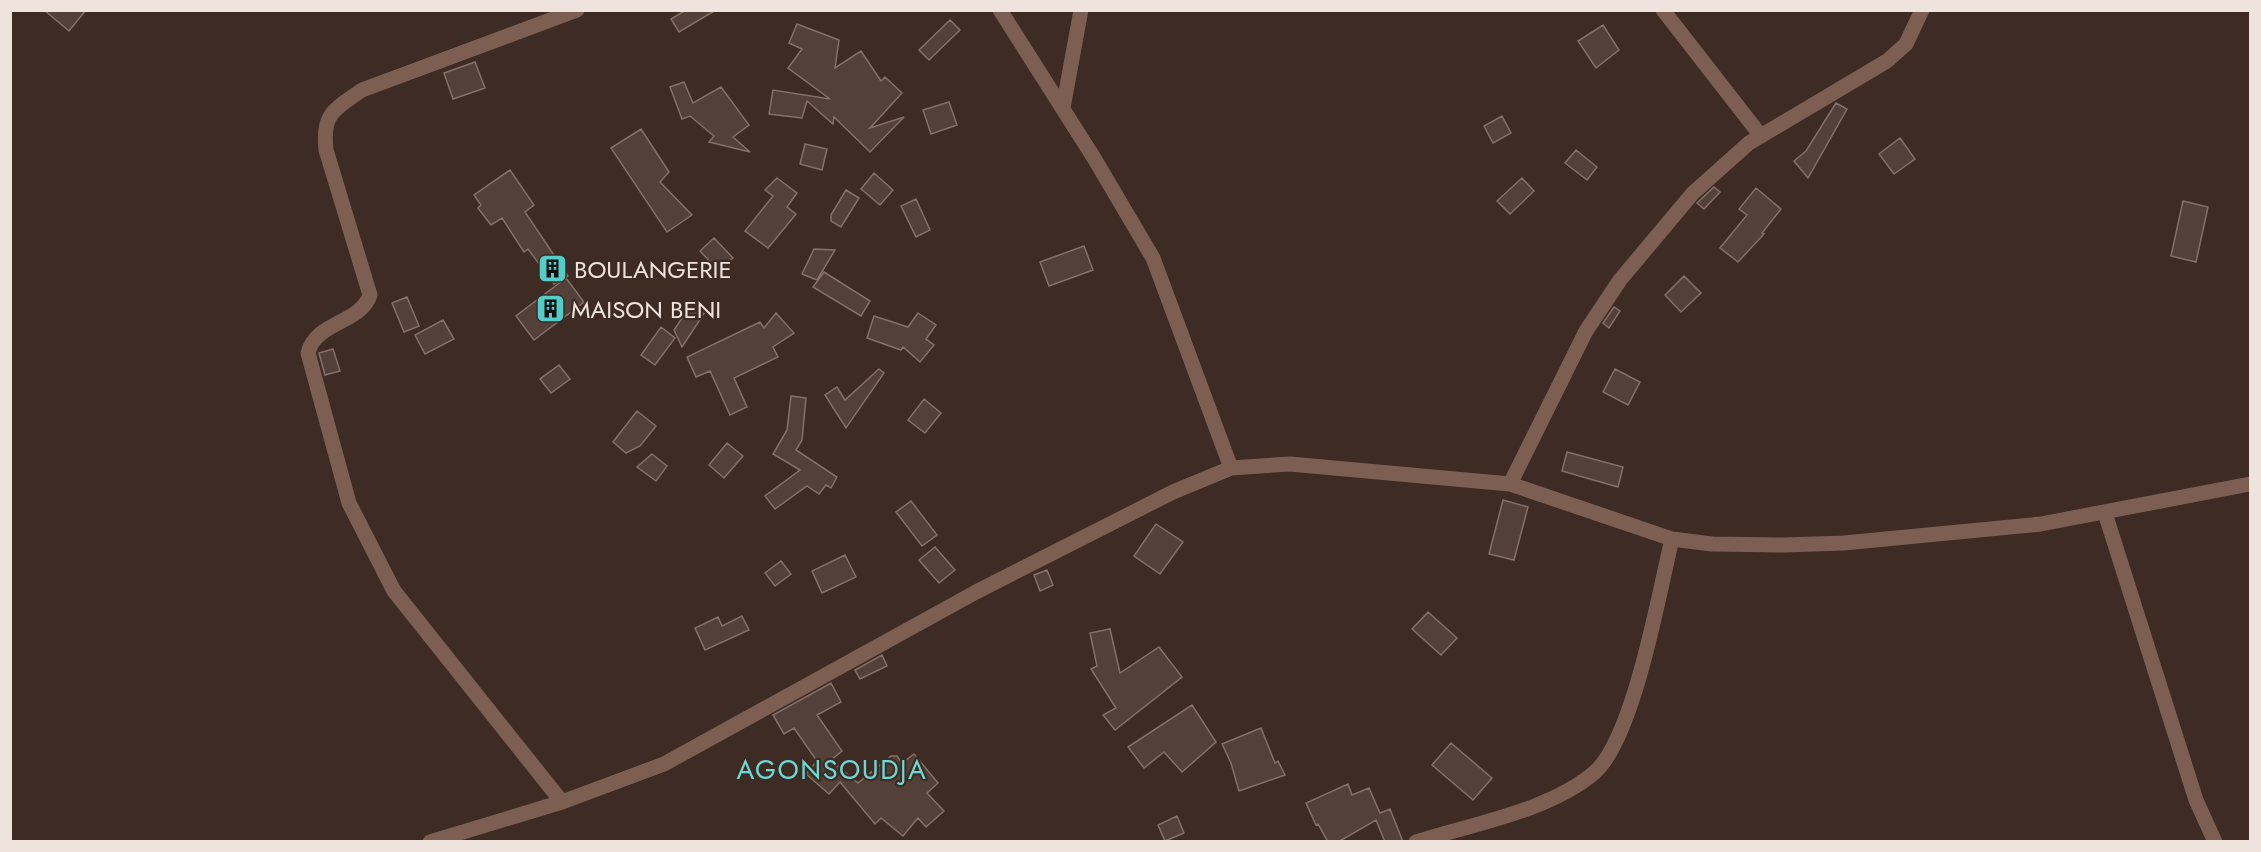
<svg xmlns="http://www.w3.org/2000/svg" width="2261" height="852" viewBox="0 0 2261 852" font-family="Jost,sans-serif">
	<rect width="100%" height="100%" fill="#3d2b24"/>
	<path fill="#534038" stroke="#867068" stroke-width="1.5" d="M 44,10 L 86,10 L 69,31 Z
		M 686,10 L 716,10 L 679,32 L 671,19 Z
		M 950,20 L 960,30 L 929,60 L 919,50 Z
		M 797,24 L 839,40 L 835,68 L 861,51 L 881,81 L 885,77 L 902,93 L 870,128 L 904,117 L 870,152 L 834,117 L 833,124 L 807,101 L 802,118 L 769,114 L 773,90 L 830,99 L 788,68 L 802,49 L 789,43 Z
		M 1603,25 L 1619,50 L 1596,68 L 1578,41 Z
		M 475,62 L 485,88 L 453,99 L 444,73 Z
		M 684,82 L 693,103 L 721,87 L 749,125 L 733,137 L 750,152 L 709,142 L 714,136 L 690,116 L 682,119 L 670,87 Z
		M 949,102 L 957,125 L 931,134 L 923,110 Z
		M 1836,103 L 1847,109 L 1808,178 L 1794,161 L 1806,151 Z
		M 1502,116 L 1511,133 L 1493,143 L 1484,126 Z
		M 641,129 L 669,172 L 660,182 L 692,215 L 667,232 L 611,148 Z
		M 1900,138 L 1915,159 L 1894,174 L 1879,154 Z
		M 805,144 L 827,149 L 822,170 L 800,164 Z
		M 1576,150 L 1597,167 L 1587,180 L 1565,163 Z
		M 510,170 L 534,205 L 525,212 L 568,276 L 554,284 L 528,249 L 524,252 L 502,218 L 491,225 L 478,208 L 481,205 L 474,195 Z
		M 874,173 L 893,190 L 880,205 L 861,189 Z
		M 777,178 L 797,193 L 787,207 L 796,214 L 768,248 L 745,231 L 773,196 L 765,190 Z
		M 1522,178 L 1534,191 L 1510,214 L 1497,201 Z
		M 1714,187 L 1720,192 L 1704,209 L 1697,203 Z
		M 1756,188 L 1781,209 L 1762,233 L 1764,234 L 1738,262 L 1720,248 L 1747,215 L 1739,209 Z
		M 846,190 L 859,198 L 841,227 L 831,221 L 831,215 Z
		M 916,199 L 930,230 L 916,237 L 901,206 Z
		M 2183,201 L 2208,207 L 2196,262 L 2171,256 Z
		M 714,238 L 733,258 L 719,271 L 700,251 Z
		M 1084,246 L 1093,270 L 1049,286 L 1040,262 Z
		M 814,249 L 835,250 L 817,280 L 802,274 Z
		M 824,272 L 870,301 L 861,316 L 813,287 Z
		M 1684,276 L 1701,293 L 1681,312 L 1665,295 Z
		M 566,278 L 584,302 L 534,340 L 516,316 Z
		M 407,297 L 419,326 L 404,332 L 392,303 Z
		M 694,300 L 707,309 L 682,347 L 674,330 Z
		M 1614,307 L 1620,311 L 1609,328 L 1603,323 Z
		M 776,313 L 794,333 L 773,347 L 778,357 L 734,378 L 747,407 L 730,415 L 710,371 L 696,377 L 687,357 L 760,322 L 764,328 Z
		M 918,313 L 936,325 L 926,339 L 934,345 L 920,362 L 903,347 L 901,350 L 867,338 L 874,316 L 908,327 Z
		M 443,320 L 454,339 L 425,354 L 415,335 Z
		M 661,327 L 675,338 L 655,365 L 641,355 Z
		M 333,349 L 340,371 L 325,375 L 319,353 Z
		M 559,365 L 570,379 L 551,393 L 540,379 Z
		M 879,369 L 884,373 L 846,428 L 825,395 L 837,387 L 845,400 Z
		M 1615,369 L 1640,382 L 1628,405 L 1603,392 Z
		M 791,396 L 806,398 L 802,440 L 796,450 L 837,477 L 831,488 L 826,485 L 819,494 L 807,486 L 775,509 L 765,496 L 800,470 L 773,454 L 787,430 Z
		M 924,399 L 941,413 L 925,433 L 908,420 Z
		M 637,411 L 656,426 L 640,446 L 626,453 L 613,442 Z
		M 727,443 L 743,456 L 724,478 L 709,465 Z
		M 1567,452 L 1623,467 L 1618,487 L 1562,471 Z
		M 652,454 L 667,466 L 656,481 L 637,467 Z
		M 1503,500 L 1528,507 L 1514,560 L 1489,554 Z
		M 911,501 L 937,535 L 922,546 L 896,512 Z
		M 1156,524 L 1183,542 L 1160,574 L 1134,556 Z
		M 935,547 L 955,570 L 939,583 L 919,560 Z
		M 845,555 L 856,577 L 822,593 L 812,571 Z
		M 781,561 L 791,574 L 775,586 L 765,573 Z
		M 1047,570 L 1053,585 L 1040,591 L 1034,575 Z
		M 1428,612 L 1457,638 L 1441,655 L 1412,629 Z
		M 742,616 L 749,630 L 705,650 L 695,628 L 718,617 L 722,626 Z
		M 1110,629 L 1120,673 L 1159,647 L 1182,677 L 1115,730 L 1103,715 L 1116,708 L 1091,669 L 1097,666 L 1090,633 Z
		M 882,655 L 887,666 L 860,679 L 855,670 Z
		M 831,683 L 841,702 L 817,715 L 842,751 L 831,760 L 858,783 L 891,756 L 897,756 L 902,763 L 914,754 L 938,783 L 927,793 L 944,811 L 926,827 L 918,818 L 903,836 L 881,818 L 875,824 L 840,782 L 829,794 L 806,774 L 817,761 L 794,728 L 784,734 L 773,715 Z
		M 1192,705 L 1216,742 L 1182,772 L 1164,752 L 1144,768 L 1128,747 Z
		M 1261,728 L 1275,763 L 1278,761 L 1285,775 L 1239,791 L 1231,763 L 1222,744 Z
		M 1451,743 L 1492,778 L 1473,800 L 1432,765 Z
		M 1348,784 L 1352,795 L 1369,788 L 1380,813 L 1390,809 L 1403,842 L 1385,842 L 1376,820 L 1338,842 L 1328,842 L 1318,824 L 1316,825 L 1306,803 Z
		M 1177,816 L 1184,833 L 1165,841 L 1158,825 Z"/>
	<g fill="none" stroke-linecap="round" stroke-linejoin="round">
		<path stroke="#7c5e53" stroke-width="15" d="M 1000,10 L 1094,158 L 1153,258 L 1231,468
			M 1663,10 L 1761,136
			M 1063,108 L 1081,10
			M 1510,484 L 1586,331 L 1620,280 L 1693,193 L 1749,143 L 1887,61 L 1906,44 L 1922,10
			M 2105,513 L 2196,800 L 2215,842
			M 562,802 L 394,591 L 349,503 L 308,353 C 316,321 360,324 370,295 L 326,150 C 322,113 334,110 362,90 L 577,10
			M 430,842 L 562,802 L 664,764 L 976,592 L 1173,492 L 1231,468 L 1290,464 L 1510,484 L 1672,539 L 1712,544 L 1784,545 L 1844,543 L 2041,524 L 2250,484
			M 1416,842 C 1472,824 1550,811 1595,772 C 1634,737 1659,593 1672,539"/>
	</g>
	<defs>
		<symbol id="building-square" viewBox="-11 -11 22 22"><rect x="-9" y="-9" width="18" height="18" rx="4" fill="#54cdc8" stroke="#3d2b24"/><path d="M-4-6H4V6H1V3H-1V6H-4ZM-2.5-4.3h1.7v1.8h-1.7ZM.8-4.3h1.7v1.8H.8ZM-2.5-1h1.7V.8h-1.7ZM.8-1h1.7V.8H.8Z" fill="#111"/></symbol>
	</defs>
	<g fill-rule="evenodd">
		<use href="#building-square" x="536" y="252" width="33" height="33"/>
		<use href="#building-square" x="534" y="292" width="33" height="33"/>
	</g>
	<g text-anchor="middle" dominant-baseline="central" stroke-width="4.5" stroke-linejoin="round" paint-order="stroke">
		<g font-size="24" fill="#efe3de" stroke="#3d2b24" text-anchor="start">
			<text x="574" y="269">BOULANGERIE</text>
			<text x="571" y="309">MAISON BENI</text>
		</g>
		<g font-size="27" letter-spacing="1.5" fill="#6dd9d4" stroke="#3d2b24">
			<text x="832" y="769">AGONSOUDJA</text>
		</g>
	</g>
	<rect width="2261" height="852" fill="none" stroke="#efe3de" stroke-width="24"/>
</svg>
